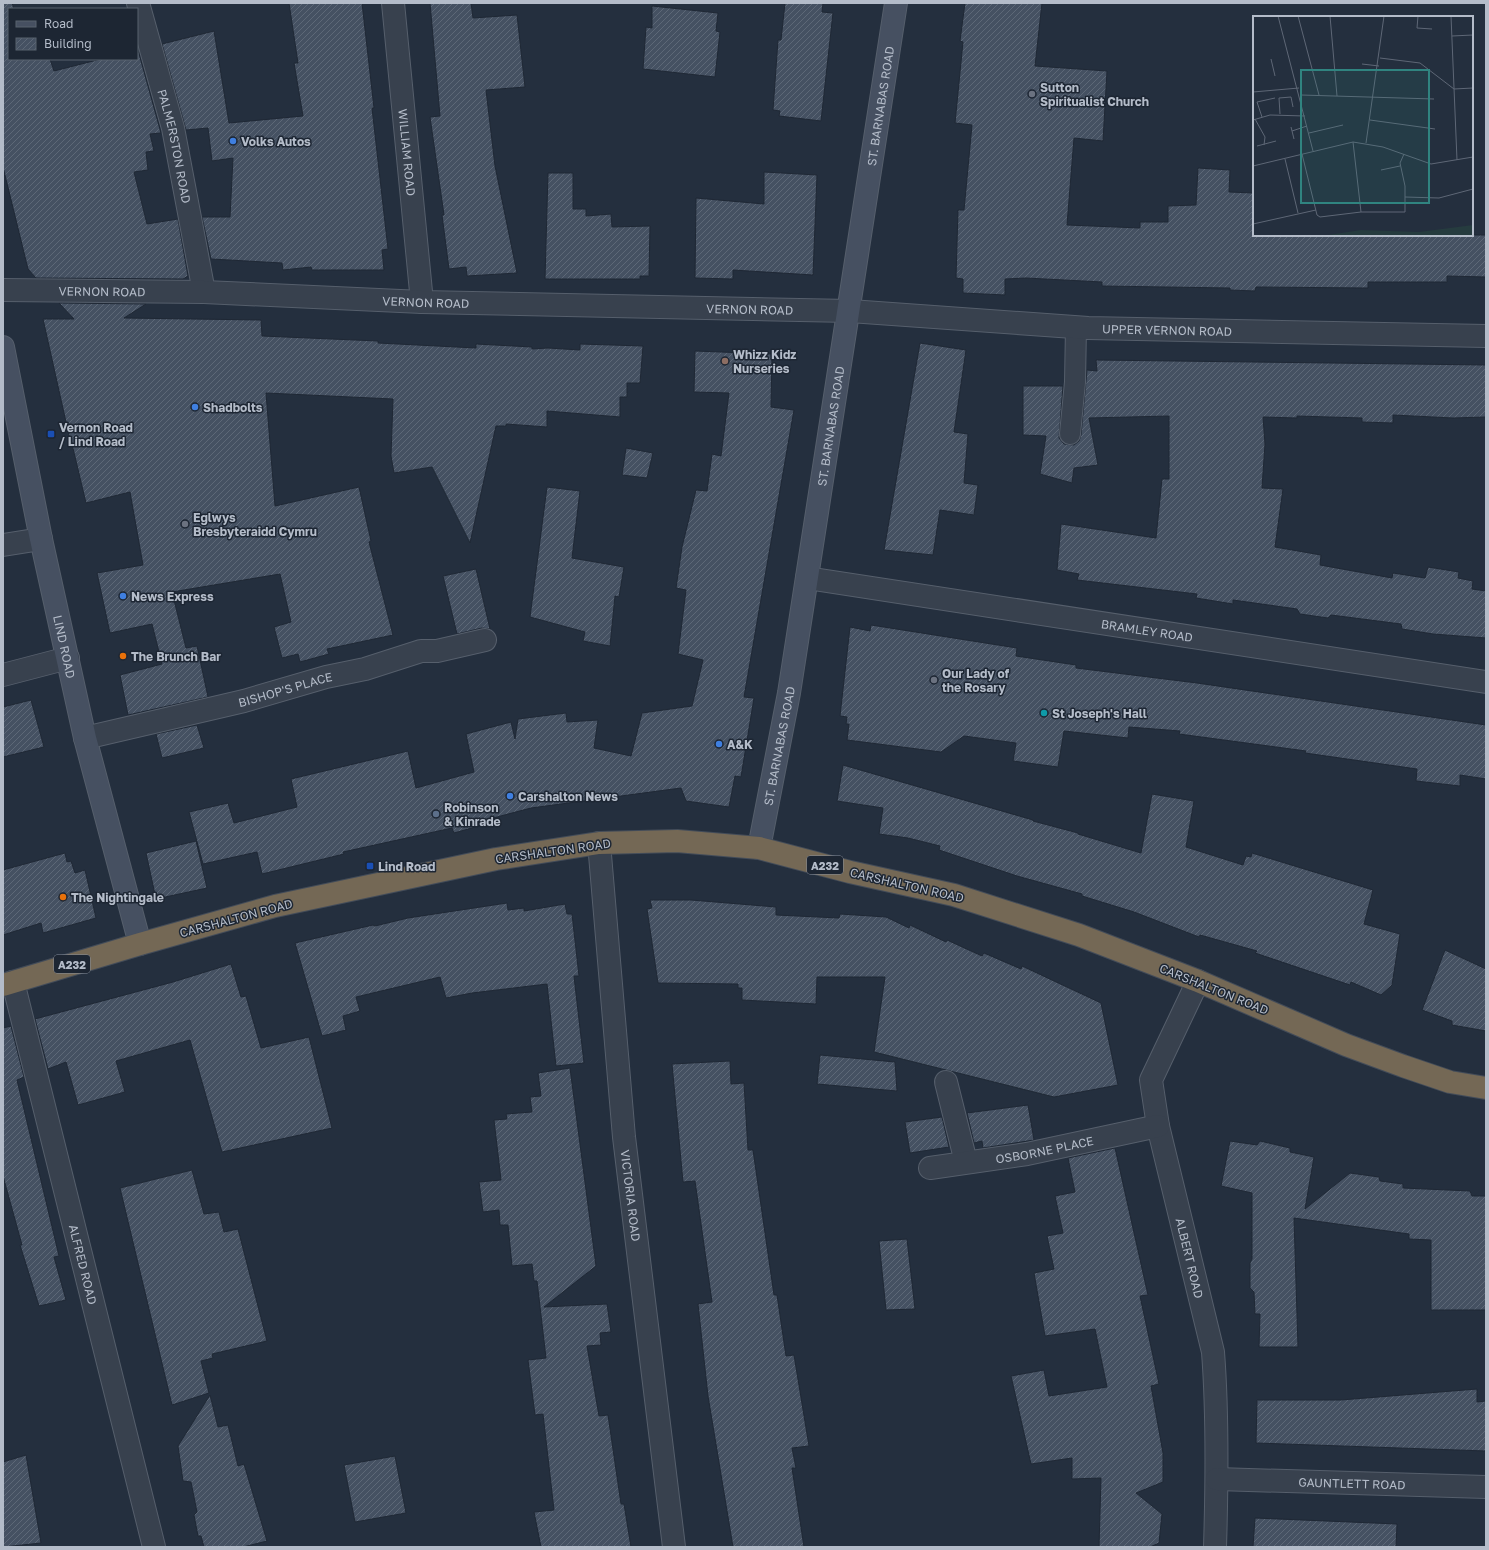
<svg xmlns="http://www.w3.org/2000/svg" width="1489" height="1550" viewBox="0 0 1489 1550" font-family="'Golos Text',sans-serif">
	<defs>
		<pattern id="building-hatch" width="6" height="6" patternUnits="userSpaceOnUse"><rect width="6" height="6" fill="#455162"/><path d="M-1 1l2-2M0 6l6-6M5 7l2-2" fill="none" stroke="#5d6877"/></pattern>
	</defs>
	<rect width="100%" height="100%" fill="#242f3e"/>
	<path fill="url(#building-hatch)" stroke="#1f2835" d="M 3,3 L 12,3 L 14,9 L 9,9 L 9,59 L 50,59 L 54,71 L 101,59 L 137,59 L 138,50 L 161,133 L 150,134 L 154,151 L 146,152 L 148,170 L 134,172 L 147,224 L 178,219 L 188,276 L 183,279 L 36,278 L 28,269 L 3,167 Z
		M 289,3 L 362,3 L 374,108 L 372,108 L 388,249 L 382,250 L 384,270 L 312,270 L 311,267 L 283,270 L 282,263 L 211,259 L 202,217 L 230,217 L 233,158 L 212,161 L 208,128 L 186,130 L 162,44 L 214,31 L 229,123 L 303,116 L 294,63 L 298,63 Z
		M 430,3 L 471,3 L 473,18 L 517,15 L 525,87 L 486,90 L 495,166 L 517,273 L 467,276 L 466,267 L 449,269 L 442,215 L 444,215 L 430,117 L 440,116 Z
		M 785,3 L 823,3 L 822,12 L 833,13 L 821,121 L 779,116 L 780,111 L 773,110 L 778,40 L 781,40 Z
		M 965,3 L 1042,3 L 1035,66 L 1107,71 L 1103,141 L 1074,138 L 1067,225 L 1140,228 L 1140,222 L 1168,222 L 1168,206 L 1196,205 L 1198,168 L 1230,170 L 1229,192 L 1254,193 L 1254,235 L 1486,235 L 1486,277 L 1447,276 L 1447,282 L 1368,282 L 1368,288 L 1256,287 L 1255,291 L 1230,290 L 1230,288 L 1102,286 L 1102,282 L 1026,278 L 1005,279 L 1005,295 L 963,293 L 963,279 L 956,278 L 958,210 L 964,210 L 972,125 L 955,123 L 963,42 L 960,41 Z
		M 652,6 L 718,13 L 716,31 L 720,32 L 715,77 L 643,69 L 646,27 L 652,28 Z
		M 764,172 L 817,175 L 813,275 L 733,270 L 733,279 L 695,278 L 696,198 L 764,204 Z
		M 548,173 L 573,173 L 573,209 L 586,209 L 586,216 L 611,214 L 612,227 L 650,226 L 649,276 L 640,276 L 640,279 L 545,279 Z
		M 59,303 L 146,304 L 124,318 L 261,320 L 262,336 L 378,341 L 378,343 L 476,348 L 476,344 L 532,347 L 532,349 L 548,348 L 580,350 L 580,344 L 643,346 L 640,383 L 627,383 L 627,397 L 620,397 L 620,417 L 547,411 L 547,427 L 506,424 L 506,426 L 496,426 L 470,543 L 432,467 L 394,473 L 391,456 L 393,399 L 266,393 L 275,506 L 359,487 L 371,541 L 369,542 L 393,635 L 327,649 L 329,654 L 300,662 L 298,654 L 282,658 L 274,627 L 291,622 L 280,574 L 172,592 L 186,648 L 197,646 L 208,697 L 128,715 L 120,675 L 162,664 L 152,624 L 110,633 L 97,573 L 143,565 L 130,492 L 86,503 L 71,440 L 70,440 L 43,319 L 74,319 Z
		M 920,343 L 966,350 L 954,432 L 968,434 L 964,483 L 978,485 L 974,515 L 940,510 L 933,555 L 884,550 Z
		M 695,351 L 772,354 L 771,407 L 794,410 L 744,697 L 754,698 L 741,777 L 735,776 L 729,807 L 686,801 L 681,788 L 531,808 L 478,822 L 479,826 L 454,833 L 452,828 L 343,852 L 344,854 L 262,874 L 257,852 L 203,864 L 189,812 L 228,803 L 234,823 L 297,807 L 291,779 L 408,751 L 416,788 L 474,772 L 466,734 L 511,722 L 515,739 L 518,719 L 566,713 L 567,722 L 598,720 L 594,748 L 631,756 L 642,713 L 692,706 L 703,660 L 678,654 L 686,590 L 676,588 L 682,547 L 696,490 L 707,491 L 712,454 L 721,456 L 729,393 L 694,392 Z
		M 1096,360 L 1486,365 L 1486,417 L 1453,418 L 1393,415 L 1393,423 L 1362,422 L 1362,418 L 1297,416 L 1297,418 L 1263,417 L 1265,444 L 1262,488 L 1283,489 L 1275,547 L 1321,555 L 1320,565 L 1392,578 L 1393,573 L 1425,578 L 1428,567 L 1459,572 L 1458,578 L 1473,581 L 1472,589 L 1486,591 L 1486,638 L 1433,634 L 1402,629 L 1401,624 L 1331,615 L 1328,618 L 1300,614 L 1297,609 L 1233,600 L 1233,604 L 1196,598 L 1197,594 L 1077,580 L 1079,574 L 1057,570 L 1061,524 L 1156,538 L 1162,479 L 1169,479 L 1169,416 L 1089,418 L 1098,465 L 1074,468 L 1072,483 L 1040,474 L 1046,436 L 1023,435 L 1023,386 L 1063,386 L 1059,438 L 1064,444 L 1074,445 L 1079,441 L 1081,435 L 1087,370 L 1097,371 Z
		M 626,448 L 653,453 L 647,478 L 622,475 Z
		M 547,487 L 580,491 L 572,558 L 624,567 L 619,597 L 615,596 L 610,646 L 583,641 L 585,632 L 530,617 Z
		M 476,569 L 490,629 L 482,628 L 457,634 L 443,576 Z
		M 871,625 L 1017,648 L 1016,656 L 1076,665 L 1076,668 L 1197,683 L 1486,725 L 1486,779 L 1460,775 L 1460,786 L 1416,781 L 1417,769 L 1305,753 L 1306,751 L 1179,734 L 1180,731 L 1129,727 L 1128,738 L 1064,731 L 1058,767 L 1013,761 L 1016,743 L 964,736 L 941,752 L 847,740 L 849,724 L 846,724 L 847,717 L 840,716 L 850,627 L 870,631 Z
		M 31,700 L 44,747 L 3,757 L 3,707 Z
		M 197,725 L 204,748 L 162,758 L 156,734 Z
		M 843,765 L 1033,820 L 1033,821 L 1078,833 L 1078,834 L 1141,853 L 1152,794 L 1194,801 L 1186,847 L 1243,865 L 1246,856 L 1251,857 L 1252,853 L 1373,890 L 1364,924 L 1400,934 L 1392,985 L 1381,995 L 1351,982 L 1350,985 L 1255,953 L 1257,951 L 1200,935 L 1199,937 L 1134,912 L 1082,896 L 1082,894 L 1017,876 L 939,850 L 940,846 L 908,838 L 879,834 L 883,808 L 837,801 Z
		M 196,841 L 207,888 L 156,899 L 146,853 Z
		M 65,853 L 67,862 L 71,861 L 75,873 L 85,870 L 96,918 L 43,933 L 41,923 L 3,935 L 3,870 Z
		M 650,900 L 691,900 L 776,907 L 776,915 L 839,918 L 840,914 L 886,917 L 909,928 L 910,925 L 946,942 L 947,940 L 982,956 L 984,953 L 1021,969 L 1022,966 L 1101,1003 L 1118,1085 L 1054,1097 L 874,1052 L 885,977 L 817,977 L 816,1004 L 742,1000 L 742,988 L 738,988 L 738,984 L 658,983 L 647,909 L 652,908 Z
		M 507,903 L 508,910 L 524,908 L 524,911 L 565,904 L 567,914 L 572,914 L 579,976 L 574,976 L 575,985 L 584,1063 L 556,1066 L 547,984 L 472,993 L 446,998 L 440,977 L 356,997 L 360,1011 L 343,1016 L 346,1030 L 322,1036 L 295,943 L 373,925 L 375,926 L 408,918 Z
		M 1445,950 L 1486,969 L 1486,1031 L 1452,1025 L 1452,1021 L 1422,1010 Z
		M 231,964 L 241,997 L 246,996 L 261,1048 L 309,1037 L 332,1128 L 222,1152 L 190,1040 L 116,1061 L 125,1092 L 78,1105 L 66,1062 L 48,1069 L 35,1019 L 173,982 Z
		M 11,1026 L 24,1077 L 17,1080 L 59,1256 L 54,1257 L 66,1300 L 39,1306 L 20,1245 L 22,1245 L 3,1176 L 3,1028 Z
		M 820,1055 L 895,1062 L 897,1091 L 817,1084 Z
		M 730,1061 L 731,1084 L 744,1083 L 748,1150 L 753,1150 L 774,1295 L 777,1295 L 786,1356 L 794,1355 L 809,1446 L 792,1448 L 796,1468 L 792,1468 L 804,1547 L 733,1547 L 708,1396 L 698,1304 L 712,1302 L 695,1181 L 683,1182 L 672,1064 Z
		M 570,1068 L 596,1266 L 544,1307 L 607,1304 L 611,1332 L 600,1333 L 601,1345 L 587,1346 L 599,1416 L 608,1415 L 621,1504 L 624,1504 L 631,1547 L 541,1547 L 534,1512 L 554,1510 L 543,1414 L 535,1415 L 528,1360 L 546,1358 L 537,1281 L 534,1281 L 532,1264 L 512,1266 L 508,1225 L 500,1225 L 499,1210 L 483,1212 L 479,1182 L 501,1180 L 494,1120 L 507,1119 L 506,1114 L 532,1112 L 530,1097 L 541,1096 L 538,1073 Z
		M 1028,1105 L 1034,1140 L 983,1148 L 982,1141 L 974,1143 L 967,1113 Z
		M 942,1117 L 949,1147 L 910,1153 L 905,1122 Z
		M 1230,1141 L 1257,1145 L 1260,1141 L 1290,1148 L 1290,1152 L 1314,1157 L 1305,1209 L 1350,1173 L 1379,1177 L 1380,1181 L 1403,1184 L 1403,1188 L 1470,1191 L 1472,1196 L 1486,1196 L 1486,1310 L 1431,1310 L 1431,1240 L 1409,1239 L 1409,1234 L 1294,1218 L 1298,1347 L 1259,1347 L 1260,1314 L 1255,1314 L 1254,1292 L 1250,1288 L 1250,1263 L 1252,1259 L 1252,1193 L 1221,1186 Z
		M 1115,1148 L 1148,1295 L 1140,1296 L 1159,1384 L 1151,1386 L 1163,1453 L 1163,1482 L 1136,1493 L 1162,1514 L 1159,1543 L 1150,1547 L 1099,1547 L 1101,1478 L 1072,1479 L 1072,1458 L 1031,1464 L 1011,1376 L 1044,1370 L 1049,1396 L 1107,1387 L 1095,1329 L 1045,1336 L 1034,1273 L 1054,1269 L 1047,1236 L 1063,1233 L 1055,1196 L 1075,1192 L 1068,1158 Z
		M 192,1170 L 204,1214 L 219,1212 L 224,1232 L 238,1229 L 267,1341 L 212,1354 L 213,1358 L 201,1361 L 209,1393 L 172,1405 L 120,1188 Z
		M 907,1239 L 915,1309 L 886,1310 L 879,1241 Z
		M 1477,1389 L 1477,1402 L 1486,1401 L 1486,1451 L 1256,1443 L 1257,1400 L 1341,1400 Z
		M 210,1395 L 218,1427 L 228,1425 L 238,1466 L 244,1464 L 267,1541 L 243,1547 L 204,1547 L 201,1536 L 198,1536 L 194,1515 L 197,1512 L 191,1482 L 183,1481 L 178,1446 Z
		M 26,1455 L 41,1543 L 3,1547 L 3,1462 Z
		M 395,1456 L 406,1513 L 355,1522 L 344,1465 Z
		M 1255,1518 L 1397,1524 L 1396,1547 L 1253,1547 Z"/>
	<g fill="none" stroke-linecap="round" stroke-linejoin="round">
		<defs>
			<path id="lane" d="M 1070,434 L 1075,382 L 1076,327"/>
			<g id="street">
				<path id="s1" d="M 138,3 L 173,128 L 204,292"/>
				<path id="s2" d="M 393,3 L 422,302"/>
				<path id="s3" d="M 3,290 L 204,292 L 422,302 L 850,311 L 1088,328 L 1486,336"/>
				<path d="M 3,545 L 41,539"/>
				<path id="s4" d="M 807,578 L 1486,682"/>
				<path d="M 3,675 L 68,658"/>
				<path id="s5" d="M 85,738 L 244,701 L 326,677 L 365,669 L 421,651 L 437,651 L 485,640"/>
				<path id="s6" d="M 599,843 L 624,1137 L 674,1547"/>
				<path id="s7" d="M 1198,981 L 1151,1080 L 1158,1126 L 1213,1352 C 1218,1417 1217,1482 1215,1547"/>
				<path id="s8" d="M 13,982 L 154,1547"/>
				<path d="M 946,1082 L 966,1162"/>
				<path id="s9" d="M 930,1168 L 1027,1154 L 1158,1126"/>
				<path id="s10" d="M 1217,1479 L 1486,1487"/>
			</g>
			<g id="secondary">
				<path id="s11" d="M 3,347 L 41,539 L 85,738 L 140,944"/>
				<path id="s12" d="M 759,848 L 789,693 L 896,3"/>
			</g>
			<path id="highway" d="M 3,985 L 140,944 L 275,906 L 496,859 L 599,843 L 677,841 L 759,848 L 850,872 L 954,895 L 1079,935 L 1198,981 L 1346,1045 L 1403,1066 L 1450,1082 L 1486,1088"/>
		</defs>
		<use href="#lane" stroke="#565f6c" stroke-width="22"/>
		<use href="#street" stroke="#565f6c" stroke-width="24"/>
		<use href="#secondary" stroke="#565f6c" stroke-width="24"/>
		<use href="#highway" stroke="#434c59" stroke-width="24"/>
		<use href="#lane" stroke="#38414e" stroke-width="20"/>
		<use href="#street" stroke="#38414e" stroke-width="22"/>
		<use href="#secondary" stroke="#465061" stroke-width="22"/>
		<use href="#highway" stroke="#746855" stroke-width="22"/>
	</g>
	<g fill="#6b7280" stroke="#1d2633" stroke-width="1.5">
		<circle cx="1032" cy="94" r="4"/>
		<circle cx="185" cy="524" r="4"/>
		<circle cx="934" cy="680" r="4"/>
	</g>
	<g fill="#3f7fe0" stroke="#1d2633" stroke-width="1.5">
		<circle cx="233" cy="141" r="4"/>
		<circle cx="195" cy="407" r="4"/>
		<circle cx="123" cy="596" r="4"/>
		<circle cx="719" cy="744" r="4"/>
		<circle cx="510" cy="796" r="4"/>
	</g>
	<circle fill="#8d6e63" stroke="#1d2633" stroke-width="1.5" cx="725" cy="361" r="4"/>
	<g fill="#1a4fb4" stroke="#1d2633" stroke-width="1.5">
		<rect x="47" y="430" width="8" height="8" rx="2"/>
		<rect x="366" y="862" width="8" height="8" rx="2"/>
	</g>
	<g fill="#e8710a" stroke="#1d2633" stroke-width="1.5">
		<circle cx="123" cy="656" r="4"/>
		<circle cx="63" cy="897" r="4"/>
	</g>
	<circle fill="#0f9aa8" stroke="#1d2633" stroke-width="1.5" cx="1044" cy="713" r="4"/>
	<circle fill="#5c6f8a" stroke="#1d2633" stroke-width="1.5" cx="436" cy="814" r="4"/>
	<g text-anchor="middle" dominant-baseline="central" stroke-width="3" stroke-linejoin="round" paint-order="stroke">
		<g fill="#1d2633" stroke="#878f9c" stroke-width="1">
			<rect x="807" y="856" width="36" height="18" rx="3"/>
			<rect x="54" y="955" width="36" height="18" rx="3"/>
		</g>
		<g font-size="11" font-weight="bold" fill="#b4bcc9">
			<text x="825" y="865">A232</text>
			<text x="72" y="964">A232</text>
		</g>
		<g font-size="12" font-weight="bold" fill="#b4bcc9" stroke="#1d2633" text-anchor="start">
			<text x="1040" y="87">Sutton<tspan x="1040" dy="14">Spiritualist Church</tspan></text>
			<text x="241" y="141">Volks Autos</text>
			<text x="733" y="354">Whizz Kidz<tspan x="733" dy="14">Nurseries</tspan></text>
			<text x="203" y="407">Shadbolts</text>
			<text x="59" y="427">Vernon Road<tspan x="59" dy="14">/ Lind Road</tspan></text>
			<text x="193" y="517">Eglwys<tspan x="193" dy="14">Bresbyteraidd Cymru</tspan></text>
			<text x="131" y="596">News Express</text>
			<text x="131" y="656">The Brunch Bar</text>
			<text x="942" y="673">Our Lady of<tspan x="942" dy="14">the Rosary</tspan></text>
			<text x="1052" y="713">St Joseph's Hall</text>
			<text x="727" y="744">A&amp;K</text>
			<text x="518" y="796">Carshalton News</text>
			<text x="444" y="807">Robinson<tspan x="444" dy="14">&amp; Kinrade</tspan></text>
			<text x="378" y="866">Lind Road</text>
			<text x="71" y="897">The Nightingale</text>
		</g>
		<g font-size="12" fill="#b4bcc9" stroke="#1d2633">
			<text stroke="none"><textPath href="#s12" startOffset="752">ST. BARNABAS ROAD</textPath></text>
			<text stroke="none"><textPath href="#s1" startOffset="148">PALMERSTON ROAD</textPath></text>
			<text stroke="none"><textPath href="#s2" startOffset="150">WILLIAM ROAD</textPath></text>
			<text stroke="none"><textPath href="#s3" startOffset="99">VERNON ROAD</textPath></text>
			<text stroke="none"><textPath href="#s3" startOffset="423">VERNON ROAD</textPath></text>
			<text stroke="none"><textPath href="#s3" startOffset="747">VERNON ROAD</textPath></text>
			<text stroke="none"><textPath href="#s3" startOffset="1165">UPPER VERNON ROAD</textPath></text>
			<text stroke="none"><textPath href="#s12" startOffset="428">ST. BARNABAS ROAD</textPath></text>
			<text stroke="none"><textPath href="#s4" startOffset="344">BRAMLEY ROAD</textPath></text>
			<text stroke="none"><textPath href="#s11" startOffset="306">LIND ROAD</textPath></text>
			<text stroke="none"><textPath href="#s5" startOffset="206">BISHOP'S PLACE</textPath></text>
			<text stroke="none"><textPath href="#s12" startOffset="104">ST. BARNABAS ROAD</textPath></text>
			<text transform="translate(553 851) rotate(-8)">CARSHALTON ROAD</text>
			<text transform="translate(907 885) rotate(13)">CARSHALTON ROAD</text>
			<text transform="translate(236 918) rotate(-15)">CARSHALTON ROAD</text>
			<text transform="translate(1214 989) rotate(22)">CARSHALTON ROAD</text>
			<text stroke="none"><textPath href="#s9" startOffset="116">OSBORNE PLACE</textPath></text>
			<text stroke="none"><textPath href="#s6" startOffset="354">VICTORIA ROAD</textPath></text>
			<text stroke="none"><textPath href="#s7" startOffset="292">ALBERT ROAD</textPath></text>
			<text stroke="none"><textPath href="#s8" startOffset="291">ALFRED ROAD</textPath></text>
			<text stroke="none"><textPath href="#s10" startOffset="135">GAUNTLETT ROAD</textPath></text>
		</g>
	</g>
	<g transform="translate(1253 16)">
		<rect width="220" height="220" fill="#242f3e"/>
		<path d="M 220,209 L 220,220 L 69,220 L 108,214 L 166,216 Z" fill="#263c3f"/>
		<path fill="none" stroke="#5e6776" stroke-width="1" d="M 25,0 L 60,135M 45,0 L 66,79M 77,0 L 84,80M 165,0 L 164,12 L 179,13M 198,0 L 204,144M 199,20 L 220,19M 127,42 L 167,47 L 201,73 L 220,72M 18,43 L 22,60M 109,48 L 126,50M 0,76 L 46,72M 48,79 L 181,83M 27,98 L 26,82 L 38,81 L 40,91M 9,101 L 4,86 L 22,82M 2,103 L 12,121 L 11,129M 0,104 L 17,99 L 52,100M 117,104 L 182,113M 38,111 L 41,123M 39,115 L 54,110M 56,117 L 90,109M 100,126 L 108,196M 113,127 L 131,0M 4,130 L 23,125M 49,138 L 64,199 L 67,201 L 108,196 L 152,196 L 152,170 L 147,147 L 151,138M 32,143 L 45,197M 0,150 L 100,126 L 130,131 L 178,148 L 220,141M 128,154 L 147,150M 152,181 L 186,182 L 220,173M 0,208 L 63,194"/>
		<path fill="#308480" fill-opacity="0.15" stroke="#308480" stroke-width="2" d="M 48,54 L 176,54 L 176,187 L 48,187 Z"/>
		<rect width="220" height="220" fill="none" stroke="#b4bcc9" stroke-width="2"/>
	</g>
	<rect width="1489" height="1550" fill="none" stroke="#b4bcc9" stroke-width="8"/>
	<rect x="8" y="8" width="130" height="52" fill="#1d2633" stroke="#59626f"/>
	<rect x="16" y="21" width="20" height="6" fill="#465061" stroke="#59626f"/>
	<text x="44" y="28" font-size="12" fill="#b4bcc9">Road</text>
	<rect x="16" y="38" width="20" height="12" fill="url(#building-hatch)" stroke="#59626f"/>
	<text x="44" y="48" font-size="12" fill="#b4bcc9">Building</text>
</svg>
